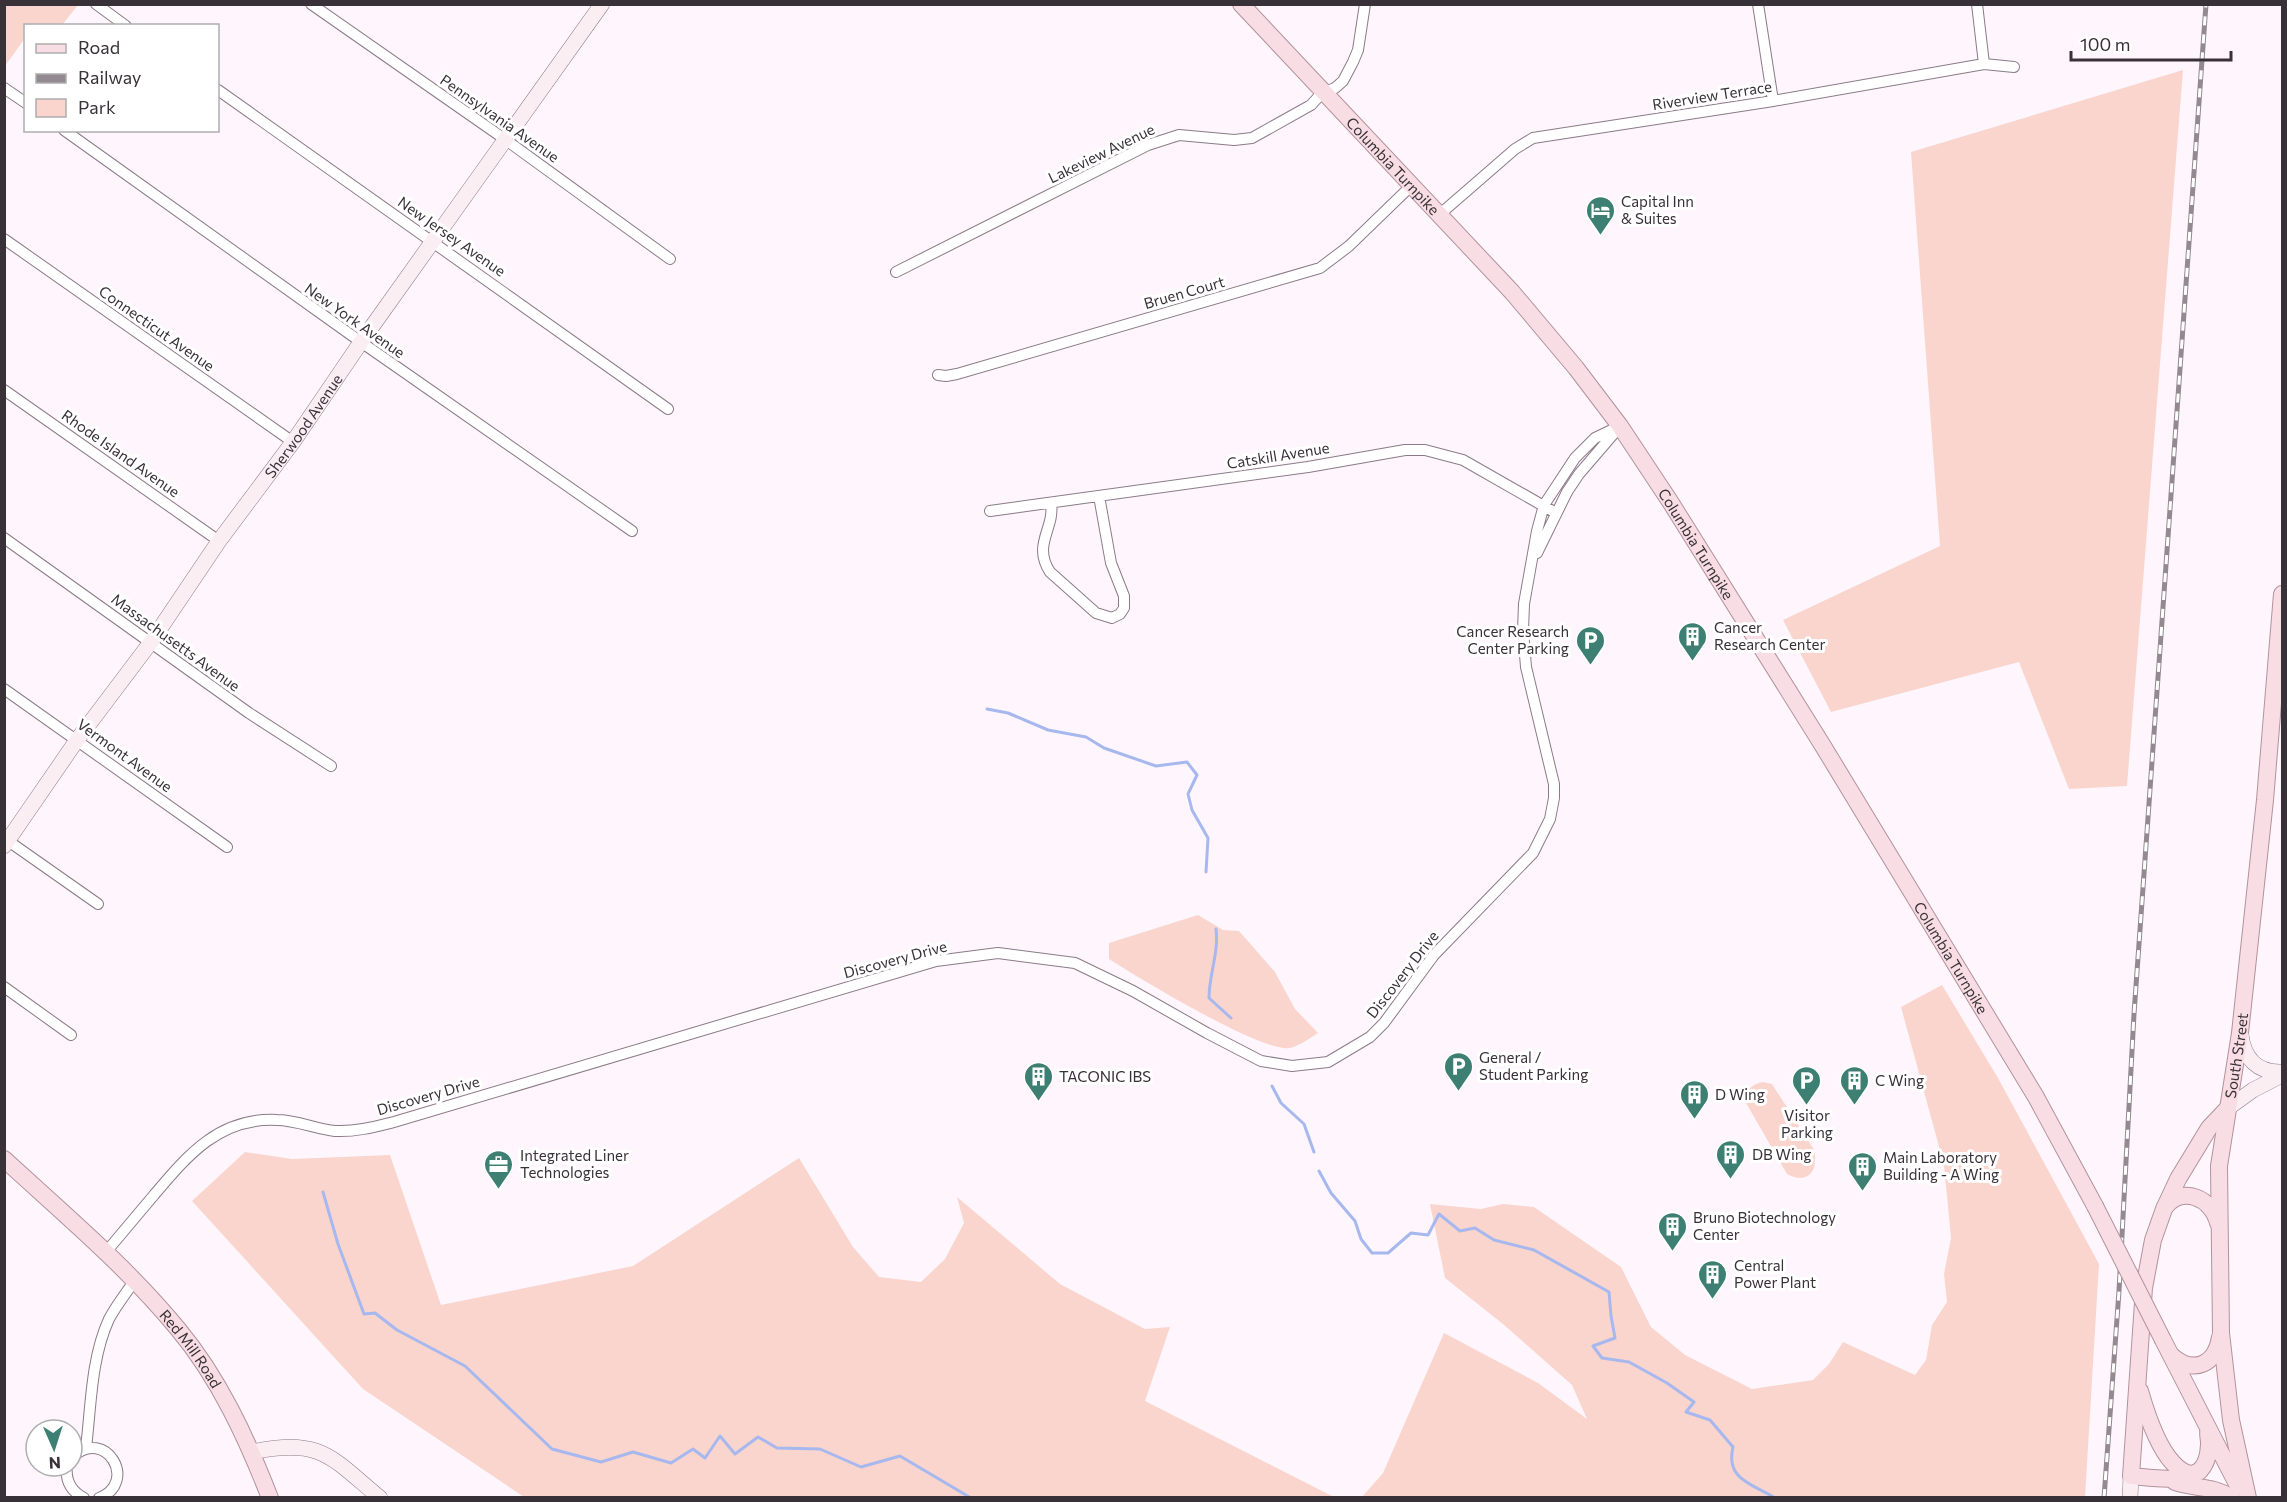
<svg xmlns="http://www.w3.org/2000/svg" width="2287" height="1502" viewBox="0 0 2287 1502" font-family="Commissioner,sans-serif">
	<rect width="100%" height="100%" fill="#fef6fc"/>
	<path fill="#fad5cd" d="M 5,4 L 78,4 L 78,5 L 62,25 C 49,26 37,26 26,26 L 25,38 L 5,66 Z
		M 2183,70 L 2127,786 L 2069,789 L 2019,662 L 1831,712 L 1783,620 L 1940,546 L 1911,152 Z
		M 1198,915 L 1223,930 L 1239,931 L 1275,972 L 1295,1009 L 1318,1033 C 1310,1038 1299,1046 1290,1048 C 1262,1053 1137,977 1109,959 L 1109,943 Z
		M 1942,985 L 1998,1078 L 2099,1264 L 2085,1497 L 1362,1497 L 1383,1473 L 1444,1333 L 1538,1383 L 1587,1419 L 1572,1385 L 1503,1324 L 1445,1278 L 1430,1204 L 1481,1209 L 1503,1204 L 1534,1207 L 1621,1267 L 1651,1327 L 1685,1355 L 1752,1389 L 1813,1380 L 1829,1364 L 1843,1342 L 1915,1375 L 1926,1360 L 1932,1325 L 1947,1302 L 1944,1274 L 1951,1238 L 1944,1165 L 1901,1007 Z
		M 1763,1082 L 1772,1084 L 1813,1148 C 1820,1169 1809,1186 1787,1174 L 1746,1103 C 1744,1091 1752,1084 1763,1082 Z
		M 245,1152 L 292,1159 L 390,1155 L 441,1305 L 633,1266 L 799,1158 L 853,1247 L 879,1277 L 921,1282 L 945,1259 L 964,1223 L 957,1197 L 1060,1284 L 1145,1329 L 1170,1327 L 1145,1401 L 1334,1497 L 524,1497 L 363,1389 L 192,1201 Z"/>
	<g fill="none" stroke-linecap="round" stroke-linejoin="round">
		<path stroke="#a7b8ef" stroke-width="3" d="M 987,709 L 1008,713 L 1048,730 L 1086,737 L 1104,748 L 1156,766 L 1187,762 L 1197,775 L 1188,794 L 1192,810 L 1208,838 L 1206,872
			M 1216,929 C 1219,953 1209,974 1209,998 L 1231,1018
			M 1272,1086 L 1281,1103 L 1304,1124 L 1314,1152
			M 1319,1171 L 1331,1193 L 1355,1221 L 1361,1239 L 1372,1253 L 1388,1253 L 1411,1233 L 1428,1235 L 1439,1214 L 1460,1231 L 1475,1228 L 1494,1240 L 1534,1250 L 1609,1292 L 1611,1316 L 1615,1338 L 1593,1346 L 1602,1358 L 1629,1362 L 1667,1383 L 1694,1402 L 1686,1412 L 1710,1420 L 1733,1447 C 1725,1480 1753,1484 1775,1498
			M 323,1192 L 338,1244 L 364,1314 L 375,1313 L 397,1330 L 465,1366 L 552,1449 L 601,1462 L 633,1452 L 671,1463 L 693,1449 L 705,1458 L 720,1436 L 735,1454 L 758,1437 L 777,1448 L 820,1449 L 861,1467 L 900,1456 L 971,1498"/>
		<defs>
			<path id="street" d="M 96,4 L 126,26
				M 311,4 L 506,140 L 670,259
				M 1758,4 L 1773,101
				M 1977,4 L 1984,64
				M 4,88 L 26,103
				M 218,90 L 668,409
				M 64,130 L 361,342 L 632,531
				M 1439,215 L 1515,149 L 1533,138 L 1773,101 L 1984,64 L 2014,67
				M 4,239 L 293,442
				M 896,272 L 1148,145 L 1179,135 L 1234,140 L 1252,138 L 1311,105 L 1322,93 L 1335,88 L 1343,81 L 1353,62 L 1358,50 L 1365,4
				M 938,375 L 946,376 L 957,374 L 1320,268 L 1349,246 L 1411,186
				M 4,390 L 219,541
				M 1051,503 C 1055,529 1032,544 1050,572 L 1096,613 L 1112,618 L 1120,614 L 1124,608 L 1124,596 L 1111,563 L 1099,496
				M 990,511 L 1308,467 L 1405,450 L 1425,450 L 1463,460 L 1556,513
				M 4,538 L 249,713 L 331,766
				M 1537,553 L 1567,492 L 1579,474 L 1616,431
				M 4,689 L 227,847
				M 4,838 L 98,904
				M 4,987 L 71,1035
				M 106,1252 C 122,1233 138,1214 154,1195 C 187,1156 219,1117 277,1120 C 296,1120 316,1129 335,1131 C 355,1132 374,1127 394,1122 L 936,961 L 998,953 L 1075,963 L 1133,991 L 1207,1033 L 1261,1061 L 1292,1066 L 1328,1062 L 1370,1037 L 1384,1023 L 1434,955 L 1533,853 L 1550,819 L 1554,798 L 1554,784 L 1526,667 L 1523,630 L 1524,604 L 1537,531 L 1544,505 L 1575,458 L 1595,438 L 1620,426
				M 86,1448 C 91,1407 91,1358 109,1319 C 116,1306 126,1293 135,1280
				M 72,1457 C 106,1426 139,1483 99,1498
				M 67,1466 C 65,1481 71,1491 84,1498"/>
			<g id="secondary">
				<path id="s1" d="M 4,846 L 77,740 L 151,642 L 219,541 L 293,442 L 361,342 L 602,4"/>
				<path d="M 2241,1035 C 2244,1059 2258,1073 2282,1072"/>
				<path d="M 2228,1108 L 2253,1090 L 2282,1075"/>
				<path d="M 252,1452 C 321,1438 330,1456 380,1498"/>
				<path d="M 2130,1498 L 2131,1476"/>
			</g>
			<g id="primary">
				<path id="s2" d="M 1241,4 L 1512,292 L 1576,368 L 1620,426 L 1671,503 L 1823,746 L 2036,1097 L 2095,1206"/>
				<path id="s3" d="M 4,1159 C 64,1214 126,1266 178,1329 C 219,1378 247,1439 270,1498"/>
				<path d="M 2165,1207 C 2182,1185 2212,1198 2218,1223"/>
				<path d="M 2163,1340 L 2238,1486"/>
				<path d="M 2172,1356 C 2194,1375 2216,1364 2220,1337"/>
				<path d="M 2140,1391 C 2146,1412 2158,1447 2173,1463 C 2199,1491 2213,1458 2208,1433"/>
				<path d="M 2200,1471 C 2179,1483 2155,1478 2131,1476 L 2144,1288 L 2153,1240 L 2164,1209 L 2178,1179 L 2209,1128 L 2228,1108"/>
				<path d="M 2175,1482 C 2195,1489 2212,1485 2232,1498"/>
				<path id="s4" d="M 2248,1498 L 2231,1420 L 2221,1333 L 2219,1166 L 2240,1033 L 2265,800 L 2282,594"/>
			</g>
		</defs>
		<use href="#street" stroke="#8c7a89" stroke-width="12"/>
		<use href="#secondary" stroke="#8c7a89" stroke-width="16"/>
		<use href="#primary" stroke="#b2929c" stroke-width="18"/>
		<use href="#street" stroke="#fff" stroke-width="10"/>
		<use href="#secondary" stroke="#fbeef2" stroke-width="15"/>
		<use href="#primary" stroke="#f8dde4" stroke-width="16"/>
		<defs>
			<path id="rail" d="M 2104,1498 L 2119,1291 L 2134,1014 L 2206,4"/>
		</defs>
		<use href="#rail" stroke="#928a90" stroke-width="5"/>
		<use href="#rail" stroke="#fff" stroke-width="3" stroke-dasharray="9" stroke-linecap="butt"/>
		<defs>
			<path id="primary-bridge" d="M 2095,1206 L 2163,1340"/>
		</defs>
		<use href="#primary-bridge" stroke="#b2929c" stroke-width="18" stroke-linecap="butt"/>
		<use href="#primary-bridge" stroke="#f8dde4" stroke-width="16"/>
	</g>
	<defs>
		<symbol id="hotel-pin" viewBox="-11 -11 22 30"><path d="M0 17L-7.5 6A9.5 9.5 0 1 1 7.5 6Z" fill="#3d8073" stroke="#fff"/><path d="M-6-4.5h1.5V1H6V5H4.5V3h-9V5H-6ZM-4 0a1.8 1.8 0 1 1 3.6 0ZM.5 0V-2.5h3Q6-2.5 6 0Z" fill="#fff"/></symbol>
		<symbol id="building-pin" viewBox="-11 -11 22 30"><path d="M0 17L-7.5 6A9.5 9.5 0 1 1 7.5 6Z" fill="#3d8073" stroke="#fff"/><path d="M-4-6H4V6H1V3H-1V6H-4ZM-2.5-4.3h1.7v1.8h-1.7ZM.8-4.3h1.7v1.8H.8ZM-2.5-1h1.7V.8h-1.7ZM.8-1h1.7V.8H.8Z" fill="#fff"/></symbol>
		<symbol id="parking-pin" viewBox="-11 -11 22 30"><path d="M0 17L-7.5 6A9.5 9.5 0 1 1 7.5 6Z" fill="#3d8073" stroke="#fff"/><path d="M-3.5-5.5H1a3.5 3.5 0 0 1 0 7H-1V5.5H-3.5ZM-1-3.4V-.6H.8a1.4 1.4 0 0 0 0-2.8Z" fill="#fff"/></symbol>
		<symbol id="office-pin" viewBox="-11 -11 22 30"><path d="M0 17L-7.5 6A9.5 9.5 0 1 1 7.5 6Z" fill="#3d8073" stroke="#fff"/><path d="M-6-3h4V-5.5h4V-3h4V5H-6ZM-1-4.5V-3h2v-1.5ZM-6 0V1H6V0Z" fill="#fff"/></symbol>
	</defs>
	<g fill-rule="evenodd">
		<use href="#hotel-pin" x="1584" y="194" width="33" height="45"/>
		<use href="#building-pin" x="1676" y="620" width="33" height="45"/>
		<use href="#parking-pin" x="1574" y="624" width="33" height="45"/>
		<use href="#parking-pin" x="1442" y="1050" width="33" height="45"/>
		<use href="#building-pin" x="1022" y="1060" width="33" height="45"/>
		<use href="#parking-pin" x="1790" y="1064" width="33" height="45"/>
		<use href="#building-pin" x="1838" y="1064" width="33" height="45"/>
		<use href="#building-pin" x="1678" y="1078" width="33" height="45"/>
		<use href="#building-pin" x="1714" y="1138" width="33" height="45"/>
		<use href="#office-pin" x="482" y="1148" width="33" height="45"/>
		<use href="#building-pin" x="1846" y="1150" width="33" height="45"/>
		<use href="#building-pin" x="1656" y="1210" width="33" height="45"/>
		<use href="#building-pin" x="1696" y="1258" width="33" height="45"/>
	</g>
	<g text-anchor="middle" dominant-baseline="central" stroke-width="6" stroke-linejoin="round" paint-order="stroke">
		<g font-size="15" fill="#383137" stroke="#fff">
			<text transform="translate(1712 95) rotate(-9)">Riverview Terrace</text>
			<text transform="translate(500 118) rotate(35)">Pennsylvania Avenue</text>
			<text transform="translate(1101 153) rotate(-26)">Lakeview Avenue</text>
			<text stroke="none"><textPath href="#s2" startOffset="222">Columbia Turnpike</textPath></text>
			<text transform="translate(452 236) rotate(35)">New Jersey Avenue</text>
			<text transform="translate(1184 292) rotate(-16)">Bruen Court</text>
			<text transform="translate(355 320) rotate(35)">New York Avenue</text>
			<text transform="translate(157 328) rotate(35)">Connecticut Avenue</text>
			<text stroke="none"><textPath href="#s1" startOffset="516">Sherwood Avenue</textPath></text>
			<text transform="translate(121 453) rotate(35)">Rhode Island Avenue</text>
			<text transform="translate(1278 455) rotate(-9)">Catskill Avenue</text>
			<text stroke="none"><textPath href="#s2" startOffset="708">Columbia Turnpike</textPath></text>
			<text transform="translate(176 642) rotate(36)">Massachusetts Avenue</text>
			<text transform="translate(125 755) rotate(36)">Vermont Avenue</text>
			<text stroke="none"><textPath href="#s2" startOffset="1194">Columbia Turnpike</textPath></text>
			<text transform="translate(895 959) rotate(-15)">Discovery Drive</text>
			<text transform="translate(1402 974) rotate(-52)">Discovery Drive</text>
			<text stroke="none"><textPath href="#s4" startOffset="446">South Street</textPath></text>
			<text transform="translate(428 1095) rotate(-16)">Discovery Drive</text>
			<text stroke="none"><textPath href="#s3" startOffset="267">Red Mill Road</textPath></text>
		</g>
		<g font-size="15" fill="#383137" stroke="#fff" text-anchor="start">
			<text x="1621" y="201">Capital Inn<tspan x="1621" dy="17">&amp; Suites</tspan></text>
			<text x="1714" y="627">Cancer<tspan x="1714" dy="17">Research Center</tspan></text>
			<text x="1569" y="631" text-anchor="end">Cancer Research<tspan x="1569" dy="17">Center Parking</tspan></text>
			<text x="1479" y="1057">General /<tspan x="1479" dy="17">Student Parking</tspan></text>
			<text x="1059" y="1076">TACONIC IBS</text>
			<text x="1875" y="1080">C Wing</text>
			<text x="1715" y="1094">D Wing</text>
			<text x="1807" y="1115" text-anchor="middle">Visitor<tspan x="1807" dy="17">Parking</tspan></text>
			<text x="1752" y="1154">DB Wing</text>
			<text x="520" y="1155">Integrated Liner<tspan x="520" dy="17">Technologies</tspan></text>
			<text x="1883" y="1157">Main Laboratory<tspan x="1883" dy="17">Building - A Wing</tspan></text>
			<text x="1693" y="1217">Bruno Biotechnology<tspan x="1693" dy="17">Center</tspan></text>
			<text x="1734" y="1265">Central<tspan x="1734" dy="17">Power Plant</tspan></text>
		</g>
	</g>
	<rect width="2287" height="1502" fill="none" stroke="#383137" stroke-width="12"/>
	<rect x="24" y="24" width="195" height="108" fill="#ffffff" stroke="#afadaf" stroke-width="1.5"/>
	<rect x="36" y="44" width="30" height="9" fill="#f8dde4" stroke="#afadaf" stroke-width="1.5"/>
	<text x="78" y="54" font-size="18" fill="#383137">Road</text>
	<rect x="36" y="74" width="30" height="9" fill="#928a90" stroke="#afadaf" stroke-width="1.5"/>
	<text x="78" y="84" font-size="18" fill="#383137">Railway</text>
	<rect x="36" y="99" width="30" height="18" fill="#fad5cd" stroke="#afadaf" stroke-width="1.5"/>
	<text x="78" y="114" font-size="18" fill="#383137">Park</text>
	<g transform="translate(54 1448) rotate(177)"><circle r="28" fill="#ffffff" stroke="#afadaf" stroke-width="1.5"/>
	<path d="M0-4.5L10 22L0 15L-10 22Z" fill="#3d8073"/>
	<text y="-9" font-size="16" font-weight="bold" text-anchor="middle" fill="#383137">N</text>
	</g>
	<path d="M2071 51v9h160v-9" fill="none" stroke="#383137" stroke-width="3"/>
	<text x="2080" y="51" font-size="18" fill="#383137" stroke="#ffffff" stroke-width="4.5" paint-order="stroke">100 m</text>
</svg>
